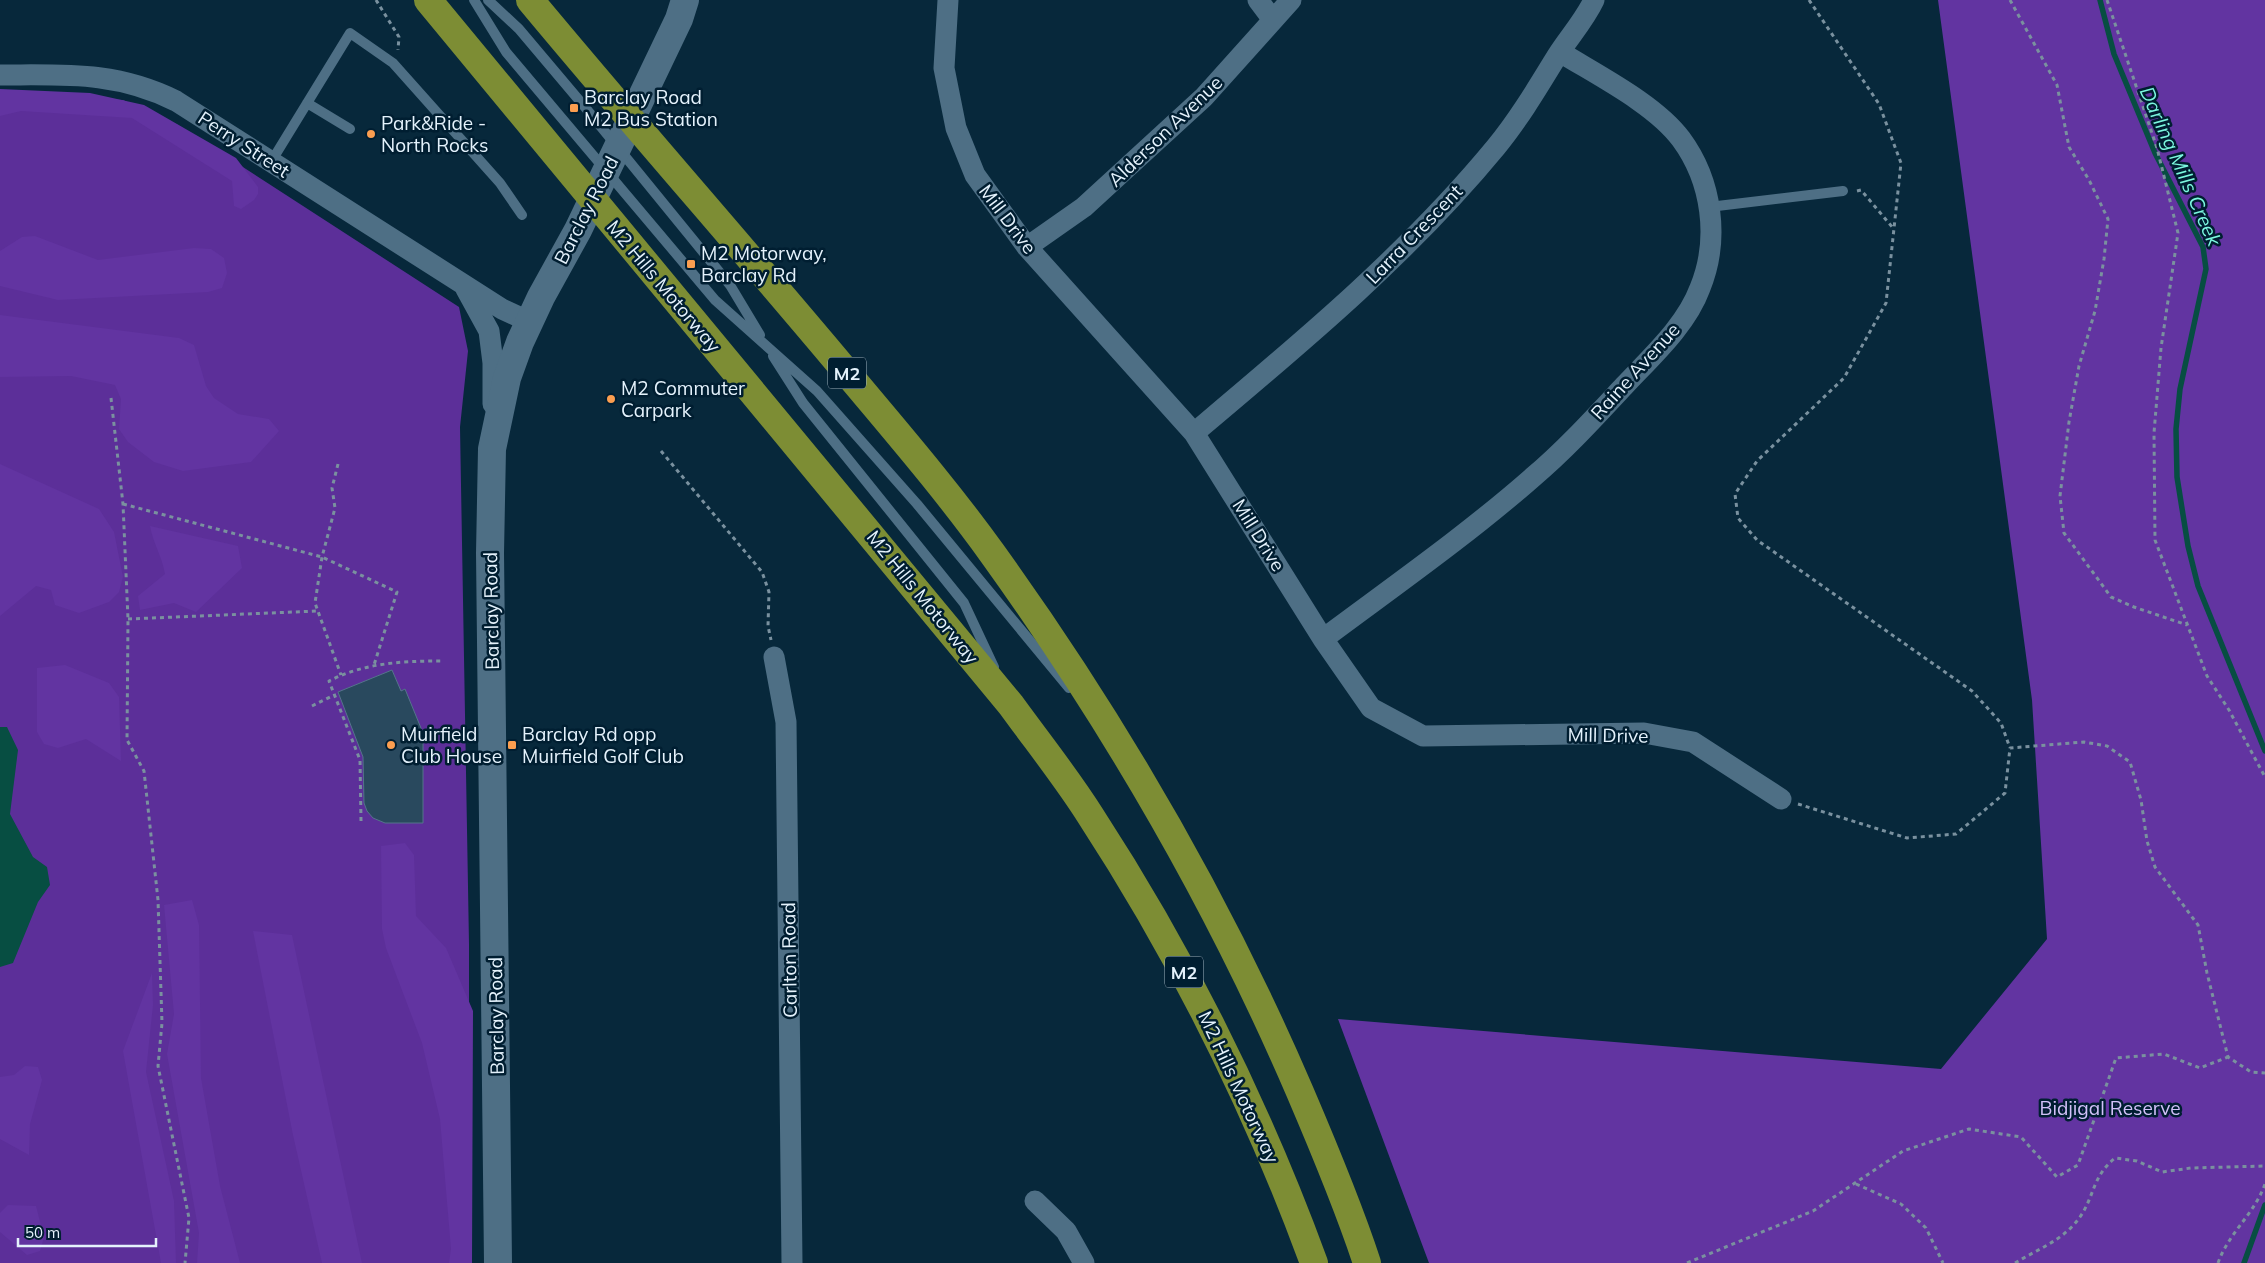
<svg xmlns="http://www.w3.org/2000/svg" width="2265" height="1263" viewBox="0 0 2265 1263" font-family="Mulish,sans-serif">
	<rect width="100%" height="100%" fill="#07283b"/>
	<path fill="#5c2f99" d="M 56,96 L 123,100 L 178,125 L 459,307 L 468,351 L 460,427 L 469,944 L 469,1263 L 0,1263 L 0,97 Z"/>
	<path fill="#6234a1" d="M 1938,0 L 2265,0 L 2265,1263 L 1429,1263 L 1338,1019 L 1941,1069 L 2047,939 L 2032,700 Z
		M 0,89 L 90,93 L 144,105 L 236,158 L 258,187 L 258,194 L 254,200 L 241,209 L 234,206 L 232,181 L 132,118 L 21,111 L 0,116 Z
		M 35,236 L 98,260 L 194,248 L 211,249 L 224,258 L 227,273 L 222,288 L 208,292 L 58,300 L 0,286 L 0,251 L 22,237 Z
		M 0,315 L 179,338 L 194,345 L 206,386 L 214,398 L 238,414 L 269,419 L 279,431 L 251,462 L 183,471 L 154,462 L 128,442 L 119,429 L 121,399 L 115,385 L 71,376 L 0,377 Z
		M 0,464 L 99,509 L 114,532 L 123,577 L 119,592 L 109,602 L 79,613 L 55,605 L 51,590 L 36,586 L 0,616 Z
		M 150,526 L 238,546 L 242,568 L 196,612 L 174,603 L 140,610 L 138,596 L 165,574 C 162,556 153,543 150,526 Z
		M 65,665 L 109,683 L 119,697 L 121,761 L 86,739 L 58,748 L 44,744 L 37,732 L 37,668 Z
		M 405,843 L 414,855 L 416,916 L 446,948 L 473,1011 L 472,1263 L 449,1263 L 451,1249 L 440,1119 L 422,1043 L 386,948 L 382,929 L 381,846 Z
		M 192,900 L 199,925 L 201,1078 L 220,1186 L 240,1263 L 197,1263 L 199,1233 L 167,1054 L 174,1014 L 164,905 Z
		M 253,931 L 292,935 L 362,1263 L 322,1263 L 293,1135 Z
		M 152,973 L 153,1005 L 146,1072 L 174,1201 L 176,1263 L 161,1263 L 123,1051 Z
		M 25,1066 L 38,1067 L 42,1080 L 30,1124 L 29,1155 L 0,1139 L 0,1077 L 14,1075 Z
		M 8,1205 L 36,1206 L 44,1237 L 40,1251 L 27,1255 L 0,1232 L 0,1213 Z"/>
	<path fill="#074e42" d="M 0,727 L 7,727 L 18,750 L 10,814 L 33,857 L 47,867 L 50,885 L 38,902 L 13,963 L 0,967 Z"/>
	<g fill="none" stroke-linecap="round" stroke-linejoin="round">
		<path stroke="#074e42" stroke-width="5.5" d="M 2100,0 L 2114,54 L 2155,153 L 2203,247 L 2206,269 L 2180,389 L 2176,429 L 2177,477 L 2188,546 L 2198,586 L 2265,751
			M 2244,1263 L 2265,1205"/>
	</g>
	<path fill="#29495e" stroke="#54748b" d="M 392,670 L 401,691 L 405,689 L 423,733 L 423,823 L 385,823 L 373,818 L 367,811 L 364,803 L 363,757 L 338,692 Z"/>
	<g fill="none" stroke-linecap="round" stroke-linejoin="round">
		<path stroke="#7a919f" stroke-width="3" stroke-dasharray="4 4" stroke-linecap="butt" d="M 376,0 L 399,37 L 398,50
			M 1809,0 L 1879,104 L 1901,163 L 1886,303 L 1844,378 L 1757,461 L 1735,494 L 1738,518 L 1757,540 L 1972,691 L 2001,723 L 2010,748
			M 2010,0 L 2057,85 L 2069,147 L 2089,180 L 2108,219 L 2104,259 L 2095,311 L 2079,366 L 2069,422 L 2060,496 L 2064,533 L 2111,597 L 2134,607 L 2187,625
			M 2107,0 L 2157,148 L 2178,233 L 2161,348 L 2154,433 L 2155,540 L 2207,676 L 2229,710 L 2265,777
			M 1857,191 L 1861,190 L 1893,228
			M 111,398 L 123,504 L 128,619 L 127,740 L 144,771 L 158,900 L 162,1023 L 158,1066 L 189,1218 L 185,1263
			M 661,451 L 762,572 L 769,592 L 768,626 L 771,640
			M 338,464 L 332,488 L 335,508 L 322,557 L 315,603 L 341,675
			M 123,504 L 322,557 L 397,592 L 374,665
			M 128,619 L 318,611
			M 312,706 L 334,695
			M 1798,804 L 1907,838 L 1956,834 L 2005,793 L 2010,748 L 2084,742 L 2107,746 L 2130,762 L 2141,800 L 2147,841 L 2155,867 L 2198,925 L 2207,973 L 2228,1057 L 2251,1072 L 2265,1073
			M 361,821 L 360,760 L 329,681 C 364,663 402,661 441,661
			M 1856,1184 L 1901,1204 L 1926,1228 L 1943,1263
			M 1687,1263 L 1813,1211 L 1903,1151 L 1969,1129 L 2021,1137 L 2057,1177 L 2078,1165 L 2116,1058 L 2164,1054 L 2200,1068 L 2228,1057
			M 2015,1263 C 2038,1249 2064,1240 2080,1217 C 2095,1195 2092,1177 2115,1158 L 2137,1161 L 2162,1172 L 2191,1168 L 2265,1166
			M 2218,1263 C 2228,1234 2255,1213 2265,1184"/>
		<path stroke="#4e6f85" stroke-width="10" d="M 474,0 L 506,52 L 715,300 L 817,391 L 917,504 L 1069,688
			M 488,0 L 519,29 L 584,106 L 730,285 L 760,335
			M 307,103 L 350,129
			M 271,162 L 350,33 L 393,63 L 500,183 L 522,215
			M 1709,207 L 1843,191
			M 773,356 L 803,403 L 964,603 L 994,667"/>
		<path stroke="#4e6f85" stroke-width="21" d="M 948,0 L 944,68 L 956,128 L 975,175 L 1027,247 L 1194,433 L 1323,639 L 1371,708 L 1423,736 L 1644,733 L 1693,742 L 1781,799
			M 1258,0 L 1273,20
			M 0,75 C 65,75 116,71 176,101 L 502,309 L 530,322
			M 1027,247 L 1084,207 L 1204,97 L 1291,0
			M 466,289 L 489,331 L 493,363 L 493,404
			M 1194,433 C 1301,343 1407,255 1496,147 C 1519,119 1538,87 1557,56 C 1569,37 1584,21 1594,0
			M 1323,639 C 1394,586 1467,535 1533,477 C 1566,449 1595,417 1624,386 C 1651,357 1686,326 1700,288 C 1720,239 1712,181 1681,139 C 1655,104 1597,75 1560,52
			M 774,657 L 786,722 L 792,1263
			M 1035,1201 L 1066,1231 L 1084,1263"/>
		<path stroke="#4e6f85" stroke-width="28" d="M 498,1263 L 490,553 L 492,449 L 507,378 L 520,342 L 541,297 L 578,230 L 679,19 L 685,0"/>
		<path stroke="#7d8d34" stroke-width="28" d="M 428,0 L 1011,705 C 1037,741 1066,777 1090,815 C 1182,956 1256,1105 1314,1263
			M 530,0 C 633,124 740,245 843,368 C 894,429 946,489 992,553 C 1113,721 1218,901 1300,1092 C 1324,1148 1348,1205 1367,1263"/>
	</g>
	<g fill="#fb9e50" stroke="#001e31" stroke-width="2">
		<rect x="569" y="103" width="10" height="10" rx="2.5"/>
		<circle cx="371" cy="134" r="5"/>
		<rect x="686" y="259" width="10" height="10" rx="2.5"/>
		<circle cx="611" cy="399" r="5"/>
		<circle cx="391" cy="745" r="5"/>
		<rect x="507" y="740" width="10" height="10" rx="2.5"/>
	</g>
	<g text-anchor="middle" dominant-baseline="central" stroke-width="5" stroke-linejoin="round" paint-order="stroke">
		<g fill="#001e31" stroke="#a0b2bf" stroke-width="1">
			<rect x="828" y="357.5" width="38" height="31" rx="4"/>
			<rect x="1165" y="956.5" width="38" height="31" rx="4"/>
		</g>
		<g font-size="18" font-weight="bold" fill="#e4f2fc">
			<text x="847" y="373">M2</text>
			<text x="1184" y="972">M2</text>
		</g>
		<g font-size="19" fill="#e4f2fc" stroke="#001e31" text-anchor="start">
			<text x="584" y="97">Barclay Road<tspan x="584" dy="22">M2 Bus Station</tspan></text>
			<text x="381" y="123">Park&amp;Ride -<tspan x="381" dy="22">North Rocks</tspan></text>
			<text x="701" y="253">M2 Motorway,<tspan x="701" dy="22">Barclay Rd</tspan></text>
			<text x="621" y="388">M2 Commuter<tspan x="621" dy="22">Carpark</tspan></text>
			<text x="401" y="734">Muirfield<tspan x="401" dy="22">Club House</tspan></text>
			<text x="522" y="734">Barclay Rd opp<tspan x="522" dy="22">Muirfield Golf Club</tspan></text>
		</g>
		<g font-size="19" fill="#e4f2fc" stroke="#001e31">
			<text transform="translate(1165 131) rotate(-44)">Alderson Avenue</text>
			<text transform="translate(244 144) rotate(33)">Perry Street</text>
			<text transform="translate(586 210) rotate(-63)">Barclay Road</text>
			<text transform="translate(1008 219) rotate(53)">Mill Drive</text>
			<text transform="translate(1414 234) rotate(-46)">Larra Crescent</text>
			<text transform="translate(664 286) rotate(50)">M2 Hills Motorway</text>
			<text transform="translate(1635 371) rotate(-48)">Raine Avenue</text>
			<text transform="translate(1259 535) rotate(58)">Mill Drive</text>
			<text transform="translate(923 597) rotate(51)">M2 Hills Motorway</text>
			<text transform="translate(491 611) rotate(-91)">Barclay Road</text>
			<text transform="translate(1608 735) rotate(1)">Mill Drive</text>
			<text transform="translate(789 960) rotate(-91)">Carlton Road</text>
			<text transform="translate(496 1016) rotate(-91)">Barclay Road</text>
			<text transform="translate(1239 1087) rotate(65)">M2 Hills Motorway</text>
		</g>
		<g font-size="19" fill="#d2c1f9" stroke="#001e31">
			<text x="2110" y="1108">Bidjigal Reserve</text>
		</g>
		<g font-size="20" font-style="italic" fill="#7bf8df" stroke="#001e31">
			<text transform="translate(2181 166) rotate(66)">Darling Mills Creek</text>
		</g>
	</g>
	<path d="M18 1238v8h138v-8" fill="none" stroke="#e4f2fc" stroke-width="2.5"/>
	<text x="25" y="1238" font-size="15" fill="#e4f2fc" stroke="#001e31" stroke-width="4" paint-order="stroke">50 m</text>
</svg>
